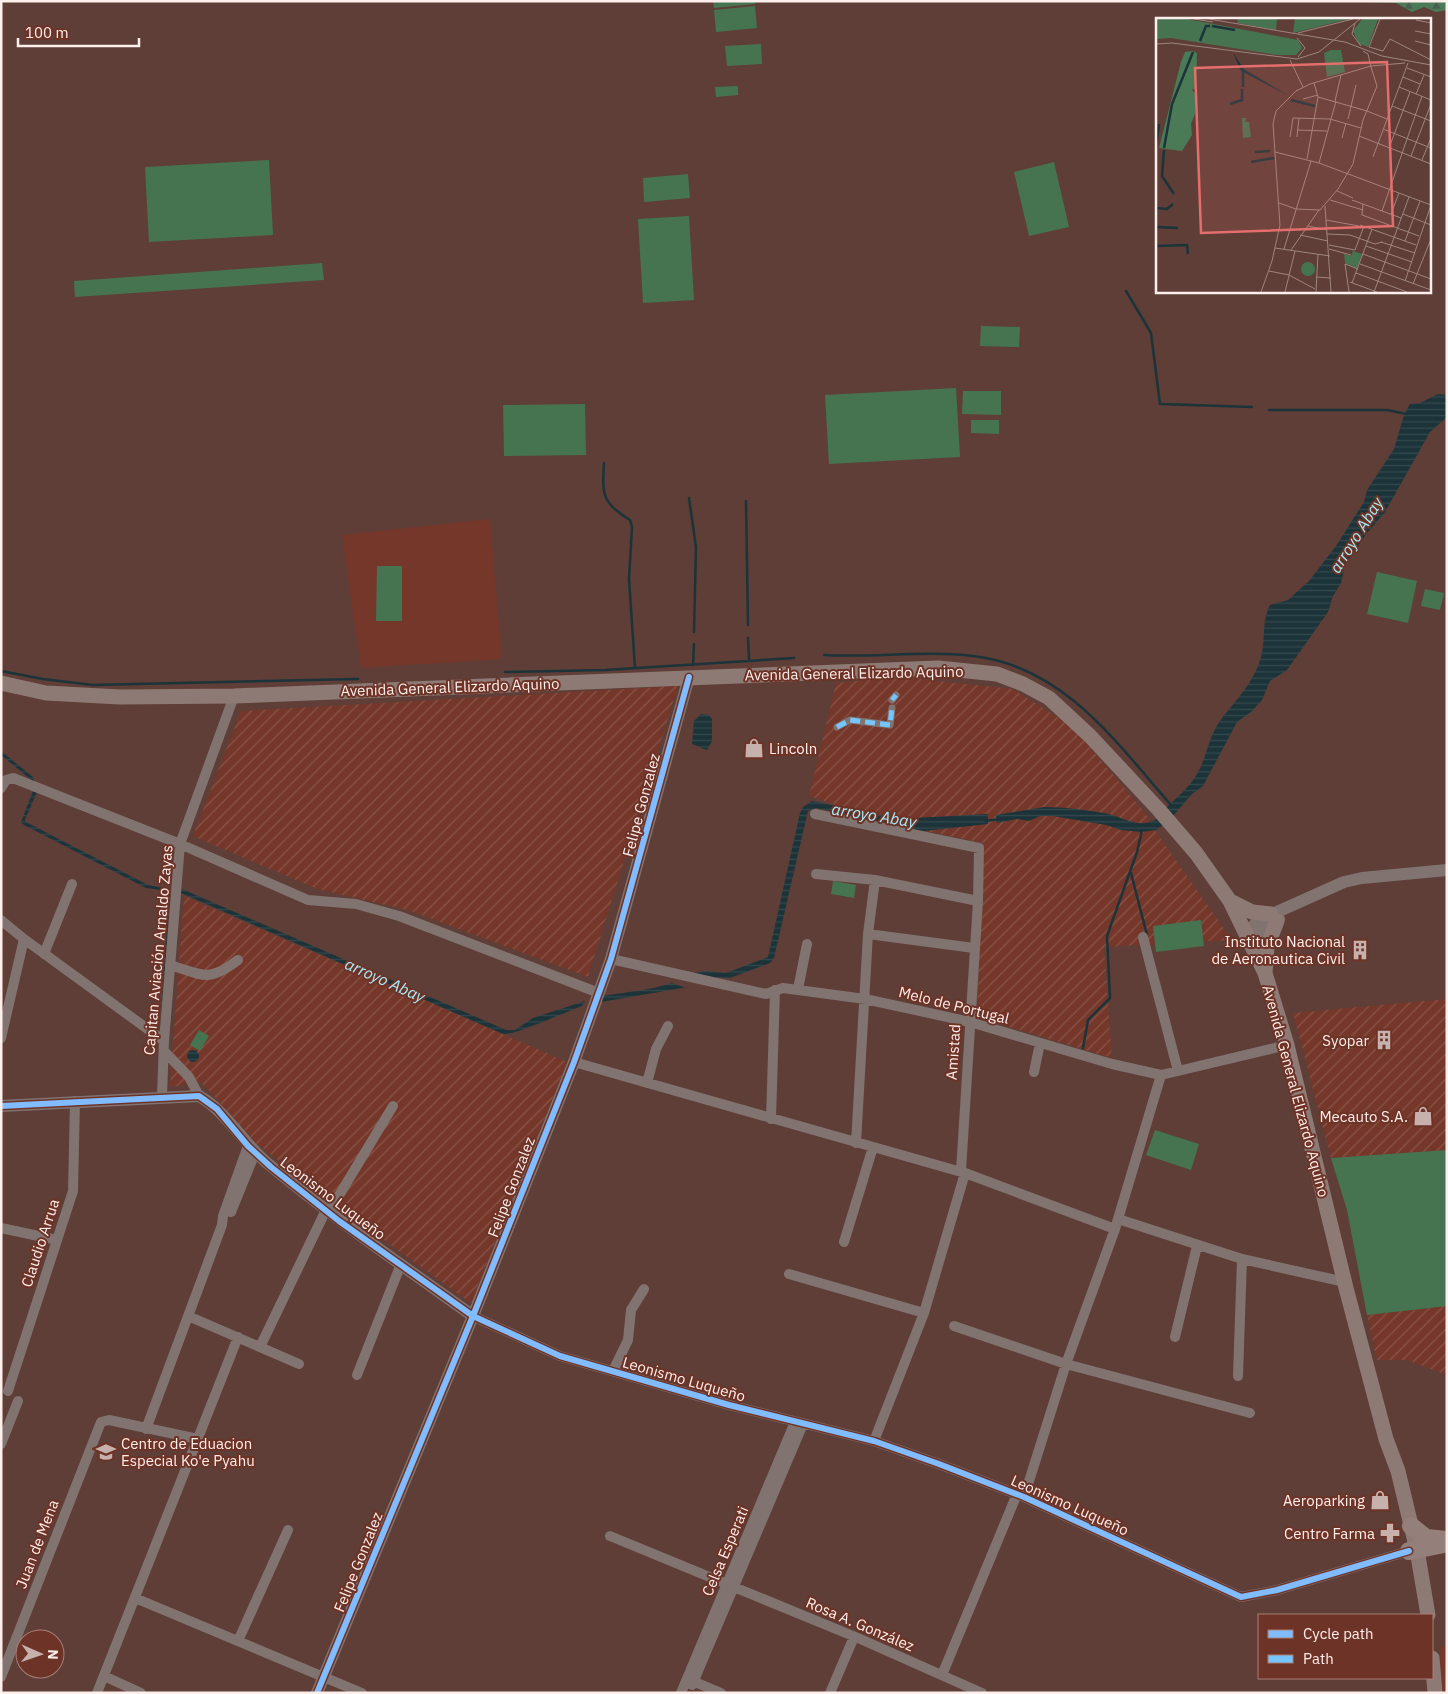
<svg xmlns="http://www.w3.org/2000/svg" width="1448" height="1694" viewBox="0 0 1448 1694" font-family="'IBM Plex Sans',sans-serif">
	<defs>
		<pattern id="industrial-furrows" width="10" height="10" patternUnits="userSpaceOnUse" patternTransform="scale(1.25)"><rect width="10" height="10" fill="#74372a"/><path d="M-1 1l2-2M0 10L10 0M9 11l2-2" fill="none" stroke="#895449"/></pattern>
		<pattern id="forest-firs" width="22" height="20" patternUnits="userSpaceOnUse" patternTransform="scale(1.25)"><rect width="22" height="20" fill="#4a7b56"/><path d="M5 1l3.5 6h-7zM16 11l3.5 6h-7z" fill="#4b5f4e"/></pattern>
		<pattern id="water-rules" width="6" height="5" patternUnits="userSpaceOnUse" patternTransform="scale(1.25)"><rect width="6" height="5" fill="#1c3439"/><path d="M0 2.5h6" fill="none" stroke="#33484c"/></pattern>
	</defs>
	<rect width="100%" height="100%" fill="#5e3e37"/>
	<path fill="#74372a" d="M 490,519 L 502,659 L 361,668 L 342,535 Z
		M 1447,1645 L 1447,1693 L 1441,1693 L 1439,1647 Z"/>
	<path fill="url(#industrial-furrows)" d="M 901,677 L 1013,689 L 1073,727 L 1145,813 L 1154,829 L 1232,940 L 1104,947 L 1112,1058 L 977,1017 L 984,843 L 902,826 L 809,796 L 836,683 Z
		M 678,686 L 588,977 L 408,910 L 317,889 L 193,836 L 241,711 Z
		M 184,896 L 567,1062 L 471,1303 L 345,1212 L 256,1143 L 201,1082 L 170,1087 Z
		M 1447,999 L 1447,1150 L 1331,1158 L 1293,1013 Z
		M 1447,1306 L 1447,1375 L 1406,1360 L 1377,1360 L 1367,1315 Z"/>
	<path fill="#467451" d="M 713,1 L 755,1 L 755,4 L 714,8 Z
		M 755,6 L 757,28 L 716,32 L 714,10 Z
		M 761,44 L 762,64 L 727,66 L 725,46 Z
		M 738,86 L 738,95 L 716,97 L 715,87 Z
		M 269,160 L 273,235 L 149,242 L 145,167 Z
		M 1054,162 L 1069,227 L 1029,236 L 1014,172 Z
		M 688,174 L 690,198 L 644,202 L 643,178 Z
		M 689,216 L 694,300 L 643,303 L 638,219 Z
		M 322,263 L 324,280 L 75,297 L 74,281 Z
		M 981,326 L 1020,327 L 1019,347 L 980,346 Z
		M 956,388 L 960,457 L 829,464 L 825,395 Z
		M 963,391 L 1001,391 L 1001,415 L 962,414 Z
		M 585,404 L 586,455 L 504,456 L 503,405 Z
		M 971,420 L 999,420 L 999,434 L 971,433 Z
		M 377,566 L 402,566 L 402,621 L 376,621 Z
		M 1377,572 L 1417,581 L 1408,623 L 1367,614 Z
		M 1425,589 L 1444,593 L 1440,610 L 1421,606 Z
		M 833,881 L 856,885 L 854,898 L 831,894 Z
		M 1201,920 L 1204,946 L 1156,952 L 1153,926 Z
		M 199,1030 L 209,1036 L 200,1051 L 190,1045 Z
		M 1155,1130 L 1199,1144 L 1191,1170 L 1146,1155 Z
		M 1447,1150 L 1447,1306 L 1367,1315 L 1347,1210 L 1331,1158 Z"/>
	<path fill="url(#forest-firs)" d="M 1324,1 L 1447,1 L 1447,10 L 1436,12 L 1424,7 L 1412,12 L 1396,3 Z"/>
	<path fill="url(#water-rules)" d="M 1438,394 L 1447,395 L 1447,417 L 1430,432 L 1385,512 L 1367,533 L 1345,565 L 1341,583 L 1333,596 L 1328,612 L 1287,670 L 1270,681 L 1262,700 L 1251,712 L 1237,722 L 1203,786 L 1192,794 L 1173,816 L 1166,808 C 1177,797 1189,788 1197,774 C 1207,758 1208,737 1220,721 C 1235,701 1254,683 1261,657 C 1266,639 1261,623 1270,605 L 1288,600 L 1309,581 L 1336,546 L 1364,502 L 1367,490 L 1394,449 L 1404,415 L 1410,404 L 1420,403 Z
		M 701,714 L 709,715 L 712,719 L 712,741 L 707,750 L 692,744 L 694,721 Z
		M 1,751 L 33,777 L 35,783 L 1,755 Z
		M 33,791 L 37,792 L 25,820 L 26,822 L 148,885 L 168,889 L 168,891 L 146,888 L 24,825 L 21,822 Z
		M 812,801 L 903,820 L 913,818 L 988,814 L 988,824 L 924,831 L 816,808 L 808,811 L 774,958 L 770,963 L 730,978 L 707,977 L 694,973 L 704,971 L 726,973 L 768,957 L 800,813 L 803,807 Z
		M 1044,807 C 1064,807 1085,810 1104,813 C 1123,816 1136,830 1157,819 L 1163,825 L 1156,830 L 1142,832 L 1121,830 L 1106,825 L 1053,816 L 1040,816 L 1029,821 L 1017,819 L 997,823 L 996,815 Z
		M 182,889 L 506,1030 L 515,1030 L 533,1018 L 585,1001 L 582,1006 C 568,1011 513,1036 503,1034 L 181,893 Z
		M 169,893 L 170,893 L 161,1033 L 160,1033 Z
		M 678,981 L 688,987 L 601,1002 L 602,996 C 628,992 653,990 678,981 Z
		M187 1056a6 6 0 1 1 12 0a6 6 0 1 1-12 0Z"/>
	<path fill="#5e3e37" d="M 678,979 L 691,982 L 692,986 L 690,989 L 668,982 Z"/>
	<g fill="none" stroke-linecap="round" stroke-linejoin="round">
		<path stroke="#1c3439" stroke-width="2.5" d="M 1126,291 L 1151,333 L 1160,404 L 1252,407
			M 1269,410 L 1387,410 L 1407,414
			M 604,463 C 602,495 602,503 630,520 L 632,527 L 629,579 L 635,668
			M 689,498 L 696,547 L 694,632
			M 746,501 L 748,625
			M 748,638 L 749,659
			M 824,655 C 873,658 924,650 973,656 C 1063,666 1116,742 1171,805
			M 693,665 L 694,644
			M 1,671 L 43,679 L 93,685 L 358,679
			M 505,672 L 605,670 L 794,658
			M 985,821 L 1000,819
			M 1131,873 L 1147,935
			M 1083,1048 L 1088,1020 L 1110,998 L 1107,936 L 1137,852 L 1142,830"/>
		<path stroke="#817370" stroke-width="7" d="M 892,700 L 896,695
			M 837,727 L 850,720 L 890,725 L 892,708"/>
		<path stroke="#817370" stroke-width="10" d="M 1,788 L 6,780 L 13,778 L 180,844 L 308,900 L 356,904 L 399,916 L 599,993
			M 815,814 L 979,848 L 978,901 L 961,1171
			M 816,874 L 875,880 L 978,901
			M 1,920 L 24,939 L 164,1041
			M 868,934 L 974,948
			M 1143,937 L 1178,1071
			M 44,954 L 72,884
			M 611,959 L 766,994 L 783,988 L 865,999 L 970,1022 L 1112,1064 L 1161,1075 L 1287,1045
			M 170,965 C 203,975 208,983 238,960
			M 798,989 L 807,944
			M 1,1038 L 24,939
			M 164,1051 L 189,1077 L 199,1096
			M 574,1062 L 965,1173 L 1115,1229
			M 1034,1072 L 1040,1043
			M 647,1083 L 656,1049 L 668,1026
			M 162,1096 L 164,1041 L 180,844 L 234,696
			M 771,1119 L 775,990
			M 856,1143 L 868,934 L 875,880
			M 231,1212 L 255,1153
			M 329,1212 L 393,1106
			M 1118,1219 L 1242,1259 L 1345,1282
			M 1,1228 L 57,1240
			M 844,1242 L 873,1147
			M 789,1274 L 924,1313
			M 188,1316 L 299,1364
			M 473,1316 L 560,1356 L 729,1405 L 874,1441 L 939,1464 L 1024,1497 L 1241,1597 L 1277,1590 L 1409,1551
			M 954,1326 L 1066,1364 L 1250,1413
			M 1175,1337 L 1197,1246
			M 260,1347 L 326,1210
			M 613,1371 L 628,1340 L 631,1310 L 644,1289
			M 357,1375 L 401,1264
			M 1238,1376 L 1242,1259
			M 8,1391 L 73,1191 L 75,1101
			M 146,1429 L 222,1225 L 223,1216 L 248,1146
			M 874,1441 L 924,1313 L 965,1173
			M 1,1444 L 18,1401
			M 1024,1497 L 1066,1364 L 1115,1229 L 1161,1075
			M 610,1536 L 858,1638 L 982,1693
			M 135,1598 L 362,1693
			M 238,1641 L 288,1530
			M 942,1675 L 1017,1494
			M 104,1676 L 141,1693
			M 1,1677 L 101,1422 L 109,1420 L 198,1439
			M 688,1679 L 721,1693
			M 692,1685 L 803,1424
			M 97,1693 L 238,1337
			M 681,1693 L 795,1422
			M 830,1693 L 854,1637"/>
		<path stroke="#817370" stroke-width="12" d="M 1245,931 C 1259,939 1268,927 1279,919
			M 1249,944 L 1252,927 L 1259,920 L 1344,882 L 1362,878 L 1447,870
			M 1,1106 L 199,1096 C 226,1111 242,1142 266,1162 C 332,1217 403,1266 473,1316
			M 317,1693 L 473,1316 L 574,1062 L 611,959 L 689,677"/>
		<path stroke="#8e7a75" stroke-width="15" d="M 1,683 L 46,693 L 120,697 L 234,696 L 938,668 L 997,674 L 1023,684 L 1049,698 L 1090,736 L 1159,810 L 1196,853 L 1230,901 L 1265,973 L 1287,1045 L 1346,1288 L 1386,1439 L 1398,1471 L 1417,1550 L 1428,1615
			M 1230,901 L 1252,912 L 1271,914
			M 1265,973 L 1267,947 L 1277,921
			M 1432,1658 L 1435,1693"/>
		<path stroke="#957f7a" stroke-width="18" d="M 1411,1526 L 1426,1538 L 1447,1540
			M 1409,1551 L 1444,1544"/>
		<path stroke="#76c5fe" stroke-width="5" stroke-dasharray="10 5" stroke-linecap="butt" d="M 892,700 L 896,695
			M 837,727 L 850,720 L 890,725 L 892,708"/>
		<defs>
			<path id="cycleway" d="M 1,1106 L 199,1096 L 217,1109 L 248,1146 L 271,1167 L 339,1221 L 473,1316 L 560,1356 L 729,1405 L 874,1441 L 939,1464 L 1024,1497 L 1241,1597 L 1277,1590 L 1409,1551
				M 317,1693 L 473,1316 L 574,1062 L 611,959 L 689,677"/>
		</defs>
		<use href="#cycleway" stroke="#6e3327" stroke-width="9"/>
		<use href="#cycleway" stroke="#80bcff" stroke-width="6"/>
	</g>
	<defs>
		<symbol id="shop-bare" viewBox="-9 -9 18 18"><path d="M-5-2.5h2.3a2.7 3.5 0 0 1 5.4 0H5L5.5 6h-11ZM-1.5-2.5h3a1.5 2.3 0 0 0-3 0Z" fill="#c7b1ad" stroke="#6e3327" stroke-width="2.5" paint-order="stroke"/></symbol>
		<symbol id="building-bare" viewBox="-9 -9 18 18"><path d="M-4-6H4V6H1V3H-1V6H-4ZM-2.5-4.3h1.7v1.8h-1.7ZM.8-4.3h1.7v1.8H.8ZM-2.5-1h1.7V.8h-1.7ZM.8-1h1.7V.8H.8Z" fill="#c7b1ad" stroke="#6e3327" stroke-width="2.5" paint-order="stroke"/></symbol>
		<symbol id="school-bare" viewBox="-9 -9 18 18"><path d="M0-5L7-2L0 1L-7-2ZM-4 1L0 2.5L4 1V4Q0 6-4 4Z" fill="#c7b1ad" stroke="#6e3327" stroke-width="2.5" paint-order="stroke"/></symbol>
		<symbol id="pharmacy-bare" viewBox="-9 -9 18 18"><path d="M-2-6h4v4h4v4h-4v4h-4v-4h-4v-4h4Z" fill="#c7b1ad" stroke="#6e3327" stroke-width="2.5" paint-order="stroke"/></symbol>
	</defs>
	<g fill-rule="evenodd">
		<use href="#shop-bare" x="740" y="734" width="28" height="28"/>
		<use href="#building-bare" x="1346" y="936" width="28" height="28"/>
		<use href="#building-bare" x="1370" y="1026" width="28" height="28"/>
		<use href="#shop-bare" x="1409" y="1102" width="28" height="28"/>
		<use href="#school-bare" x="92" y="1438" width="28" height="28"/>
		<use href="#shop-bare" x="1366" y="1486" width="28" height="28"/>
		<use href="#pharmacy-bare" x="1376" y="1519" width="28" height="28"/>
	</g>
	<g text-anchor="middle" dominant-baseline="central" stroke-width="4" stroke-linejoin="round" paint-order="stroke">
		<g font-size="15" fill="#ffefec" stroke="#6e3327">
			<text transform="translate(854 673) rotate(-1)">Avenida General Elizardo Aquino</text>
			<text transform="translate(450 687) rotate(-2)">Avenida General Elizardo Aquino</text>
			<text transform="translate(641 805) rotate(-75)">Felipe Gonzalez</text>
			<text transform="translate(158 950) rotate(-85)">Capitan Aviación Arnaldo Zayas</text>
			<text transform="translate(954 1005) rotate(14)">Melo de Portugal</text>
			<text transform="translate(953 1052) rotate(-86)">Amistad</text>
			<text transform="translate(1296 1091) rotate(75)">Avenida General Elizardo Aquino</text>
			<text transform="translate(511 1187) rotate(-69)">Felipe Gonzalez</text>
			<text transform="translate(333 1198) rotate(37)">Leonismo Luqueño</text>
			<text transform="translate(40 1243) rotate(-72)">Claudio Arrua</text>
			<text transform="translate(684 1379) rotate(16)">Leonismo Luqueño</text>
			<text transform="translate(1070 1505) rotate(24)">Leonismo Luqueño</text>
			<text transform="translate(37 1544) rotate(-69)">Juan de Mena</text>
			<text transform="translate(725 1551) rotate(-67)">Celsa Esperati</text>
			<text transform="translate(358 1562) rotate(-68)">Felipe Gonzalez</text>
			<text transform="translate(860 1624) rotate(23)">Rosa A. González</text>
		</g>
		<g font-size="15" fill="#ffefec" stroke="#6e3327" text-anchor="end">
			<text x="769" y="748" text-anchor="start">Lincoln</text>
			<text x="1345" y="941">Instituto Nacional<tspan x="1345" dy="17">de Aeronautica Civil</tspan></text>
			<text x="1369" y="1040">Syopar</text>
			<text x="1408" y="1116">Mecauto S.A.</text>
			<text x="121" y="1443" text-anchor="start">Centro de Eduacion<tspan x="121" dy="17">Especial Ko'e Pyahu</tspan></text>
			<text x="1365" y="1500">Aeroparking</text>
			<text x="1375" y="1533">Centro Farma</text>
		</g>
		<g font-size="16" font-style="italic" fill="#a6edfc" stroke="#6e3327">
			<text transform="translate(1356 535) rotate(-58)">arroyo Abay</text>
			<text transform="translate(874 815) rotate(9)">arroyo Abay</text>
			<text transform="translate(385 980) rotate(24)">arroyo Abay</text>
		</g>
	</g>
	<g transform="translate(1156 18)">
		<rect width="275" height="275" fill="#5e3e37"/>
		<path d="M 82,1 L 121,1 L 120,12 L 81,5 ZM 139,1 L 193,1 L 137,15 ZM 175,32 L 185,32 L 189,54 L 171,59 L 168,35 ZM 86,100 L 90,100 L 89,104 L 93,104 L 95,119 L 87,120 ZM145 251a7 7 0 1 1 14 0a7 7 0 1 1-14 0Z" fill="#467451"/>
		<path d="M 36,33 L 41,35 L 40,70 L 36,72 L 39,75 L 39,96 L 35,106 L 36,117 L 26,133 L 3,130 L 25,44 L 29,34 Z" fill="#4a7b56"/>
		<path d="M 0,1 L 31,1 L 137,21 L 142,22 L 146,30 L 140,37 L 121,37 L 15,20 L 0,21 ZM 206,1 L 222,1 L 212,29 L 203,26 L 197,13 ZM 197,233 L 206,236 L 201,250 L 189,245 L 188,236 L 195,238 Z" fill="#467451"/>
		<path d="M 77,35 L 88,51 L 133,78 L 85,53 Z" fill="#1c3439"/>
		<path fill="none" stroke="#1c3439" stroke-width="2.5" d="M 56,8 L 79,12M 44,23 L 50,8 L 54,8M 87,69 L 87,52M 135,82 L 159,88M 74,86 L 86,82 L 86,71M 0,129 L 3,106M 8,130 L 16,86 L 37,34M 8,132 L 6,158 L 18,176M 99,134 L 114,133M 95,144 L 118,140M 0,190 L 11,191 L 17,186M 0,209 L 22,210M 0,228 L 31,227 L 32,236"/>
		<path fill="none" stroke="#9e857f" stroke-width="1" d="M 38,1 L 57,4M 53,1 L 189,24 L 226,38 L 275,47M 224,1 L 213,29 L 227,33 L 234,21 L 275,42M 260,2 L 275,5M 199,5 L 196,16 L 205,28M 259,13 L 275,16M 142,15 L 197,1M 141,20 L 149,30 L 142,39M 259,23 L 275,27M 0,26 L 16,25 L 141,41 L 163,34 L 204,1M 207,33 L 212,36 L 215,49M 134,42 L 147,69M 251,50 L 275,59M 247,59 L 264,66M 243,69 L 275,82M 260,76 L 268,57M 162,79 L 211,93M 147,81 L 162,77M 179,83 L 185,57M 236,88 L 275,103M 211,93 L 231,101M 174,101 L 205,110M 192,101 L 200,67M 227,111 L 275,130M 141,112 L 171,113M 203,118 L 275,146M 134,119 L 137,100 L 174,101M 141,119 L 143,100M 186,120 L 190,105M 233,130 L 254,74M 119,134 L 163,145 L 275,187M 255,138 L 275,86M 217,139 L 252,45M 151,141 L 162,79 L 158,65M 266,142 L 275,120M 163,145 L 180,83M 181,173 L 197,180M 174,182 L 207,192M 196,182 L 245,200M 123,185 L 140,191 L 164,192M 207,186 L 206,197 L 263,218M 169,188 L 175,274M 164,192 L 182,171 L 197,146 L 207,102 L 221,68 L 215,49M 226,193 L 266,78M 235,196 L 243,175M 247,196 L 275,207M 170,202 L 203,208M 204,207 L 260,227M 152,208 L 171,212M 171,216 L 194,217 L 219,226 L 226,224M 144,217 L 172,223M 249,223 L 264,183M 225,224 L 259,235M 173,227 L 199,232 L 208,208M 210,228 L 256,244M 119,230 L 174,238M 128,231 L 155,143M 173,231 L 195,237M 135,232 L 163,192M 207,236 L 275,261M 204,246 L 275,272M 113,253 L 133,257 L 159,271M 200,255 L 251,274M 160,259 L 175,260M 249,263 L 275,187M 194,264 L 221,274M 196,265 L 216,211M 257,266 L 275,221M 105,274 L 116,243 L 124,207 L 117,106 L 120,93 L 140,73 L 154,66 L 215,48 L 249,45M 129,274 L 139,233M 160,274 L 162,236M 193,274 L 189,246 L 202,251M 218,274 L 253,179"/>
		<path fill="#e46e6d" fill-opacity="0.15" stroke="#e46e6d" stroke-width="2.5" d="M 231,44 L 237,208 L 45,215 L 39,50 Z"/>
		<rect width="275" height="275" fill="none" stroke="#ffefec" stroke-width="2.5"/>
	</g>
	<rect width="1448" height="1694" fill="none" stroke="#ffefec" stroke-width="5"/>
	<rect x="1258" y="1614" width="175" height="65" fill="#6e3327" stroke="#a87e76"/>
	<rect x="1268" y="1630" width="25" height="8" fill="#80bcff" stroke="#a87e76"/>
	<text x="1303" y="1639" font-size="15" fill="#ffefec">Cycle path</text>
	<rect x="1268" y="1655" width="25" height="8" fill="#76c5fe" stroke="#a87e76"/>
	<text x="1303" y="1664" font-size="15" fill="#ffefec">Path</text>
	<g transform="translate(40 1654) rotate(92)"><circle r="24" fill="#6e3327" stroke="#a87e76"/>
	<path d="M0-4L9 19L0 12L-9 19Z" fill="#c7b1ad"/>
	<text y="-8" font-size="14" font-weight="bold" text-anchor="middle" fill="#ffefec">N</text>
	</g>
	<path d="M18 38v8h121v-8" fill="none" stroke="#ffefec" stroke-width="2.5"/>
	<text x="25" y="38" font-size="15" fill="#ffefec" stroke="#6e3327" stroke-width="4" paint-order="stroke">100 m</text>
</svg>
